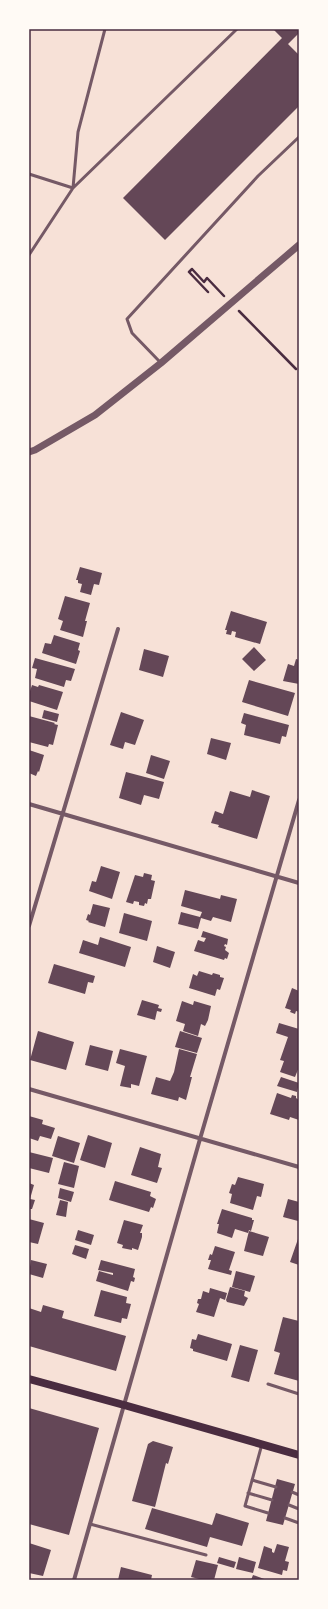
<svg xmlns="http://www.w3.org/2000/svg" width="328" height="1609" viewBox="0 0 328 1609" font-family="'Fira Sans Condensed',sans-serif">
	<rect width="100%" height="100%" fill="#f7e1d7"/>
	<path fill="#644757" d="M 273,29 L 299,29 L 299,33 L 288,44 L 299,55 L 299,106 L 165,240 L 123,198 L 282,38 Z
		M 80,567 L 102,573 L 99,585 L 94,584 L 91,595 L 80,592 L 82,584 L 78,583 L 78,580 L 76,580 Z
		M 65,596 L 90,603 L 85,621 L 87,621 L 83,637 L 60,630 L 63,621 L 58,619 Z
		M 231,611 L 267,622 L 260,644 L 235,637 L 236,632 L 232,631 L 231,635 L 226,634 L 227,630 L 225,630 Z
		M 54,635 L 80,643 L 78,650 L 80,651 L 76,664 L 42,653 L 45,643 L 51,644 Z
		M 254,647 L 266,660 L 254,671 L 242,659 Z
		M 144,649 L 169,656 L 163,677 L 139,670 Z
		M 35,658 L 75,669 L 71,681 L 66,680 L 64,687 L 35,678 L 37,669 L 32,668 Z
		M 296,659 L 299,660 L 299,684 L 283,681 L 288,664 L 294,666 Z
		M 249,680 L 295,693 L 288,716 L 242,702 Z
		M 32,685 L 38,687 L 39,685 L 63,692 L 57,710 L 29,701 L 29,694 Z
		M 44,710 L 59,714 L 57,722 L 42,718 Z
		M 121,712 L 144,720 L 135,745 L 125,742 L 123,749 L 110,745 Z
		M 244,713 L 289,725 L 286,737 L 282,736 L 280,744 L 244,735 L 246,725 L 241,723 Z
		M 29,716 L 55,723 L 54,724 L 58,725 L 53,745 L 49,744 L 48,747 L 29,742 Z
		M 211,738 L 231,743 L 226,760 L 207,754 Z
		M 29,750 L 44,755 L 39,772 L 38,771 L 36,776 L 29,773 Z
		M 151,755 L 170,761 L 164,779 L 146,773 Z
		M 126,772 L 164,782 L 159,799 L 144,795 L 141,805 L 119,798 Z
		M 252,790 L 270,796 L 257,839 L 218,827 L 219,825 L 211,823 L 215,811 L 223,814 L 230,791 L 250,797 Z
		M 101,866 L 120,872 L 112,899 L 89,891 L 92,881 L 96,882 Z
		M 144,873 L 152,875 L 151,880 L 155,881 L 151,899 L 148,899 L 147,904 L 145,903 L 144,906 L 139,905 L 139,902 L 134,901 L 133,904 L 126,902 L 135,875 L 143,877 Z
		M 185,890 L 220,899 L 221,895 L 237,899 L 231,922 L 213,917 L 211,921 L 201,918 L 198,929 L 178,924 L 181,912 L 200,917 L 202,912 L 181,906 Z
		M 93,904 L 110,908 L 105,927 L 88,922 L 89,921 L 86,920 L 88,914 L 90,915 Z
		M 124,913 L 152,921 L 147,941 L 119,933 Z
		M 203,931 L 228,939 L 227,945 L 225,944 L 224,946 L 226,947 L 225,950 L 229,953 L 227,959 L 225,958 L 224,960 L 194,951 L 198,940 L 204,942 L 206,938 L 201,937 Z
		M 100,937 L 131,947 L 125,967 L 79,953 L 83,940 L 98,945 Z
		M 157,946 L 175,952 L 170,968 L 153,962 Z
		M 54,964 L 95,976 L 93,983 L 88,982 L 85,994 L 48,983 Z
		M 199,971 L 212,975 L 213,973 L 220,975 L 220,977 L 224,978 L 220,990 L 217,989 L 215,996 L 189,988 L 193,974 L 197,976 Z
		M 292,988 L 299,991 L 299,1012 L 296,1011 L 295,1014 L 290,1012 L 291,1010 L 285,1008 Z
		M 142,1000 L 159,1005 L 158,1008 L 162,1009 L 161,1012 L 157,1011 L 155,1020 L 137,1015 Z
		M 182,1001 L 193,1005 L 194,1001 L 211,1006 L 208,1020 L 205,1026 L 201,1024 L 198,1036 L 183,1031 L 185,1024 L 176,1021 Z
		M 279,1023 L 299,1029 L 299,1067 L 295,1077 L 280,1072 L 284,1061 L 280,1060 L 288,1037 L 276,1033 Z
		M 38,1031 L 74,1042 L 66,1070 L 30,1060 Z
		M 180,1031 L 202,1038 L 197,1053 L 175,1047 Z
		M 90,1045 L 113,1051 L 108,1071 L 85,1065 Z
		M 120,1049 L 147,1056 L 139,1086 L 131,1084 L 131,1088 L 120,1086 L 125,1066 L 116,1063 Z
		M 179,1049 L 197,1054 L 190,1077 L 192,1077 L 186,1100 L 179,1097 L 178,1101 L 151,1094 L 156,1077 L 170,1081 L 174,1072 Z
		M 281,1077 L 299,1083 L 297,1092 L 277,1086 Z
		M 277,1093 L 291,1098 L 292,1095 L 296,1096 L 296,1098 L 299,1100 L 299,1120 L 290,1117 L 289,1120 L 270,1114 Z
		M 29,1116 L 43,1120 L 42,1124 L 55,1128 L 51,1139 L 40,1136 L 38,1141 L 29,1138 Z
		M 88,1135 L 112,1143 L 105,1168 L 80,1160 Z
		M 58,1136 L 80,1143 L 74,1163 L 52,1156 Z
		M 140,1147 L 161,1154 L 158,1167 L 162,1168 L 157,1183 L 131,1175 Z
		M 29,1152 L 53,1158 L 49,1173 L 29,1168 Z
		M 64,1162 L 79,1166 L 74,1188 L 58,1184 Z
		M 238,1177 L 264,1184 L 261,1197 L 257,1196 L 253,1210 L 230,1203 L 232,1194 L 229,1193 L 232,1184 L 235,1185 Z
		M 115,1181 L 151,1192 L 150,1196 L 156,1199 L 153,1208 L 151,1207 L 149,1212 L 109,1200 Z
		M 29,1183 L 34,1185 L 30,1199 L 35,1200 L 32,1209 L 29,1209 Z
		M 60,1188 L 74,1192 L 71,1202 L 58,1198 Z
		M 288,1199 L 299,1202 L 298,1221 L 283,1217 Z
		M 60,1200 L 68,1202 L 66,1217 L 56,1215 Z
		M 222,1209 L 252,1218 L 252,1220 L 254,1220 L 251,1231 L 249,1230 L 248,1233 L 235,1229 L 232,1238 L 217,1233 L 219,1224 L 217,1224 Z
		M 29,1219 L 44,1223 L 38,1244 L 29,1242 Z
		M 124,1220 L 143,1225 L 140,1233 L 142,1233 L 142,1237 L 138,1250 L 132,1248 L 132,1250 L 122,1248 L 123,1245 L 117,1243 Z
		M 78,1230 L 94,1235 L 91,1245 L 75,1240 Z
		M 249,1231 L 269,1237 L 263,1256 L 244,1251 Z
		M 298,1239 L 299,1240 L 299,1265 L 290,1262 Z
		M 75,1245 L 89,1249 L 86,1259 L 72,1254 Z
		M 215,1246 L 235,1252 L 229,1270 L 232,1271 L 231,1275 L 208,1269 L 211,1260 L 208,1260 L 210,1254 L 212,1255 Z
		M 31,1260 L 47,1264 L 43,1278 L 29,1274 Z
		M 101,1260 L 135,1269 L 133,1277 L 135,1278 L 134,1282 L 131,1281 L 128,1291 L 96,1281 L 99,1271 L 113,1275 L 113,1273 L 98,1270 Z
		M 236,1271 L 255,1276 L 250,1292 L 232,1287 Z
		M 230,1287 L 245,1291 L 244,1296 L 248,1298 L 244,1306 L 227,1302 L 226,1300 Z
		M 210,1288 L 227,1293 L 225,1300 L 220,1298 L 214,1317 L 196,1312 L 199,1304 L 197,1303 L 198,1299 L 201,1299 L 203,1291 L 209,1293 Z
		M 101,1290 L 127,1297 L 126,1303 L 131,1304 L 127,1319 L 122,1318 L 121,1323 L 94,1316 Z
		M 43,1305 L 64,1311 L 62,1318 L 126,1336 L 116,1371 L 29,1346 L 29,1308 L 41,1312 Z
		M 283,1317 L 299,1321 L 299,1381 L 274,1374 L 280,1353 L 274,1351 Z
		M 198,1334 L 232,1344 L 227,1361 L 193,1351 L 193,1349 L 190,1348 L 192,1339 L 196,1340 Z
		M 240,1345 L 258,1350 L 249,1382 L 231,1377 Z
		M 29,1408 L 99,1428 L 69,1535 L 29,1524 Z
		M 153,1441 L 173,1447 L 168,1464 L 166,1463 L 155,1507 L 132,1501 L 148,1444 Z
		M 277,1479 L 295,1484 L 283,1525 L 266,1521 Z
		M 152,1508 L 212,1525 L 216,1513 L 249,1523 L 242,1546 L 210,1537 L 207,1547 L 145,1529 Z
		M 29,1543 L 51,1550 L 43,1576 L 29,1573 Z
		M 277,1544 L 289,1547 L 285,1561 L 289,1562 L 287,1571 L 283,1570 L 282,1575 L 258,1568 L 264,1546 L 272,1549 L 272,1552 L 274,1553 Z
		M 219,1557 L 236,1562 L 234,1568 L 217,1563 Z
		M 239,1557 L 256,1562 L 253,1573 L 236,1569 Z
		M 196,1560 L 218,1565 L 214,1580 L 199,1580 L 199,1579 L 191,1577 Z
		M 121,1567 L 152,1575 L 151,1580 L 118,1580 Z
		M 253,1575 L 267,1580 L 251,1580 Z"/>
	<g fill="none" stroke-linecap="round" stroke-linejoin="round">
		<path stroke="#4a2c40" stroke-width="2.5" d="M 208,292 L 189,272 L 192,269 L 204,282 L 207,278 L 224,296
			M 239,311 L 296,369"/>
		<path stroke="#755966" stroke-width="3" d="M 29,174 L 73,188
			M 73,188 L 78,132 L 105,29
			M 29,255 L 73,188 L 237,29
			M 160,362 L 132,333 L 127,319 L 258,176 L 299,137
			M 268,1384 L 299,1394
			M 262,1444 L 245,1506 L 268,1513
			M 252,1480 L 276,1487
			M 292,1492 L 299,1495
			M 248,1493 L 272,1500
			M 289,1505 L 299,1509
			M 285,1518 L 299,1523
			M 90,1524 L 206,1555"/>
		<path stroke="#755966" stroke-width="4" d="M 29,804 L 299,883
			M 29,926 L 118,629
			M 29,1089 L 299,1167
			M 74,1580 L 200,1139 L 299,800"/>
		<path stroke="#755966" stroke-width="7" d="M 29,452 L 35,450 L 95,415 L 161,363 L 299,245"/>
		<path stroke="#4a2c40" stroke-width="8" d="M 29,1379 L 124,1405 L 299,1455"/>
	</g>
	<rect width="328" height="1609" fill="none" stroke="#fffaf5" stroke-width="60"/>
	<rect x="30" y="30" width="268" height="1549" fill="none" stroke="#4a2c40" stroke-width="1.5"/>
</svg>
